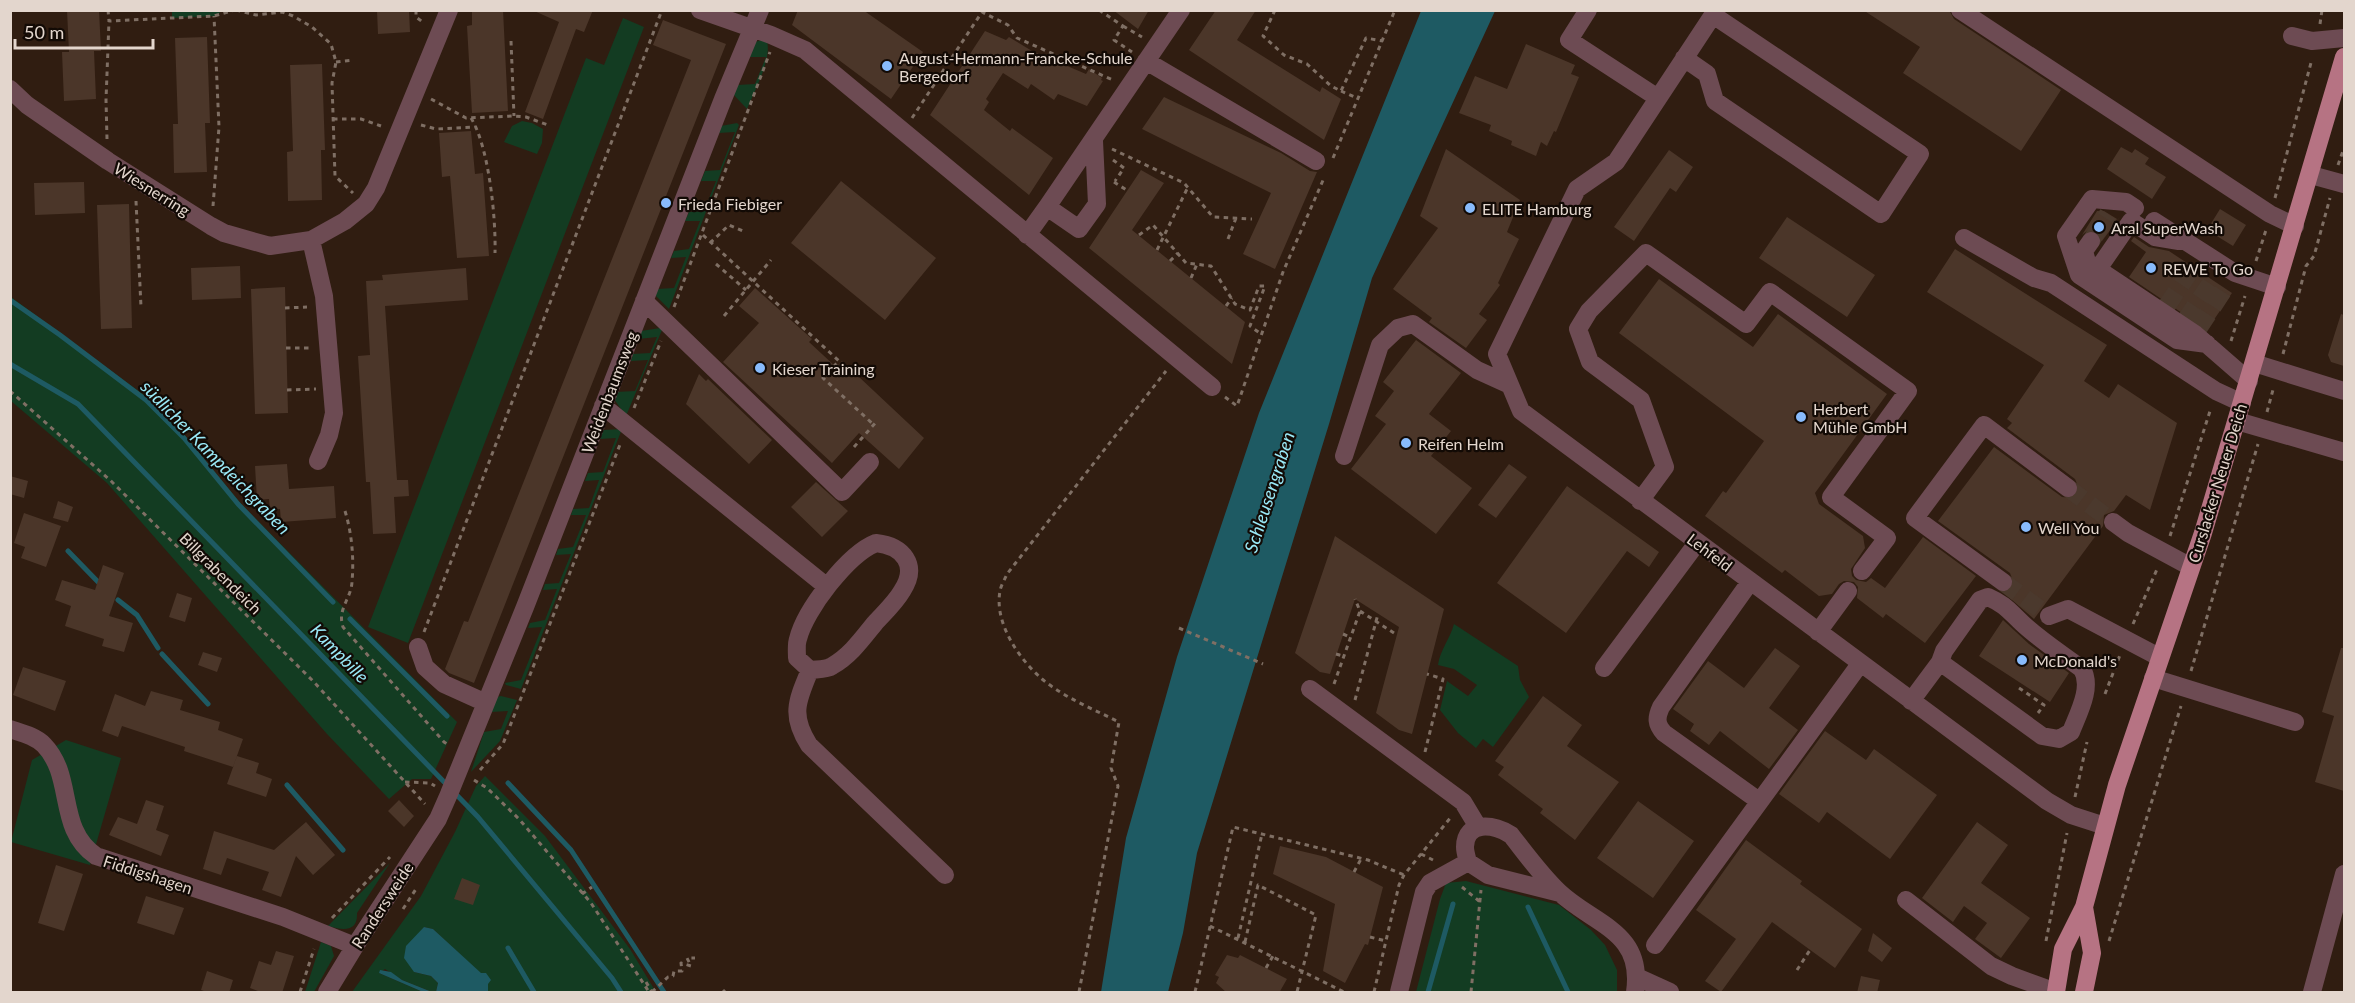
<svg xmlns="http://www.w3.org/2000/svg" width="2355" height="1003" viewBox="0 0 2355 1003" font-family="Lato,sans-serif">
	<rect width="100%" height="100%" fill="#301d11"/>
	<path fill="#133c22" d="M 172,11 L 172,10 L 220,11 L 219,15 L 214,16 L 172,18 Z
		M 623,18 L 644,27 L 408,643 L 368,627 L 586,58 L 604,65 Z
		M 766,39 C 774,55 754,92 747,109 L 733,94 L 737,85 L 755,84 L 766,57 L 749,57 L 755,42 Z
		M 522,121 L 532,123 L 543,129 L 542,143 L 537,154 L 504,142 L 512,126 Z
		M 737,123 L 739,125 L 669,309 L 655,295 L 657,289 L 674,288 L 686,257 L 671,258 L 674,251 L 689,249 L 700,221 L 685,221 L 689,212 L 704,211 L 716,181 L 701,181 L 705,171 L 720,170 L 735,132 L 718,133 L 721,126 Z
		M 11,297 L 148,398 L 186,437 L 242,505 L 457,722 L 431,779 L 412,779 L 389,799 L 327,734 L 107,483 L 11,401 Z
		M 660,328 L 662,330 L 626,416 L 614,399 L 616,392 L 635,391 L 648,360 L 631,361 L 633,354 L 650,353 L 657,337 L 638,339 L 641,331 Z
		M 622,429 L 521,689 L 506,685 L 505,683 L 521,680 L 542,627 L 528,628 L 530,623 L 545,620 L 557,589 L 543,590 L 545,584 L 559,583 L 571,554 L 556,555 L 558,549 L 573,547 L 586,515 L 571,515 L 573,509 L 589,508 L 599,480 L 585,481 L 588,473 L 603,472 L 616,438 L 600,439 L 603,430 Z
		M 1454,624 L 1518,666 L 1520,680 L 1529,697 L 1493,747 L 1483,739 L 1476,748 L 1458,733 L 1440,710 L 1447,681 L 1468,696 L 1477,685 L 1454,669 L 1438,665 C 1440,650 1450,639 1454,624 Z
		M 501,696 L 517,700 L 500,741 L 471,772 L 484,732 L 501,729 L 508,711 L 491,712 L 497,697 Z
		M 66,740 L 121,758 L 90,865 L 11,842 L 32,760 Z
		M 485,776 L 545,836 L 630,949 L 656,992 L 488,992 L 488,984 L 481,974 L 433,929 L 424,927 L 414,972 L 431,976 L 438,983 L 436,992 L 432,992 L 402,980 L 385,969 L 379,973 L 423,992 L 352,992 L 421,896 L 455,832 L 476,786 Z
		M 390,863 L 357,913 C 358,933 342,930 328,926 Z
		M 1466,881 L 1559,905 L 1591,930 L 1605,945 L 1617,970 L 1617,992 L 1416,992 L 1440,899 L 1446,883 Z
		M 321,942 L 331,946 L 334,956 L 314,992 L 305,992 Z"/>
	<path fill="#1e5a63" d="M 1421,11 L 1495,11 L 1372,278 L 1329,424 L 1197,853 L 1183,933 L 1168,992 L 1101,992 L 1126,838 L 1177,657 L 1259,413 Z
		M 424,927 L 433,929 L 481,973 L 486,973 L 491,980 L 488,984 L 488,992 L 423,992 L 379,973 L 380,970 L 391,972 L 402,980 L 432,992 L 436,992 L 438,983 L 431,976 L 414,972 L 404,958 L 406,946 Z"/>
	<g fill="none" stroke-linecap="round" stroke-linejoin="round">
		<path stroke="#1e5a63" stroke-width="5" d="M 10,300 L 60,335 L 146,400 L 184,438 L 238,504 L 333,602
			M 10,364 L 78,404 L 478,817 L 612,978 L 621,992
			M 68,551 L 101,585
			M 118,600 L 137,615 L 158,648
			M 350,619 L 447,716
			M 162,654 L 208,704
			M 508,783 L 571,850 L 664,992
			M 287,785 L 343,850
			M 1528,907 L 1568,992
			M 508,948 L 534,992
			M 1428,992 L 1453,904"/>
	</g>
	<path fill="#4b3629" d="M 67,10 L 99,10 L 101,51 L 94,51 L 96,99 L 64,101 L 62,52 L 69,52 Z
		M 377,10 L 409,10 L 410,32 L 378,34 Z
		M 472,10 L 503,10 L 508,111 L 472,113 L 467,26 L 472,25 Z
		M 532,10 L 593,10 L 584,32 L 576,29 L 543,119 L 525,112 L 559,22 Z
		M 798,10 L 863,10 L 923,52 L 891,99 L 792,25 Z
		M 1113,10 L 1149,10 L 1138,29 Z
		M 1216,10 L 1256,10 L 1237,40 L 1320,92 L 1322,87 L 1341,99 L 1324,140 L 1189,50 Z
		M 1863,10 L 1949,10 L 1954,19 L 2061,90 L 2021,151 L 1903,73 L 1920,47 Z
		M 663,20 L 726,44 L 474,683 L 449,673 L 445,669 L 464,621 L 468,622 L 691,60 L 653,45 Z
		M 985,31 L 1006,40 L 1009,37 L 1032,51 L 1086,74 L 1089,69 L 1102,78 L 1101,80 L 1103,81 L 1087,106 L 1058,94 L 1054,100 L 1031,84 L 1028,89 L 1003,73 L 986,99 L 989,102 L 984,110 L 1010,131 L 1012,128 L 1053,158 L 1029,195 L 930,115 Z
		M 207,37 L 210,123 L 205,123 L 207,172 L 174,173 L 173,124 L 178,124 L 175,38 Z
		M 1526,44 L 1575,65 L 1571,74 L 1579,77 L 1556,132 L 1554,131 L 1547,146 L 1541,142 L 1536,156 L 1511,145 L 1512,141 L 1489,131 L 1491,125 L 1459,113 L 1475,76 L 1507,89 Z
		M 322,64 L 325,150 L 321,150 L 322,200 L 288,201 L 287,152 L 293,151 L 290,65 Z
		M 1164,97 L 1281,153 L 1310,171 L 1317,172 L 1275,269 L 1243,254 L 1271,193 L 1142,129 Z
		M 471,131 L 475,174 L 483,173 L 489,256 L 457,258 L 450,176 L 442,177 L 439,133 Z
		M 2121,147 L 2132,153 L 2135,149 L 2149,158 L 2145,164 L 2166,177 L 2152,199 L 2107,169 Z
		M 1446,149 L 1520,200 L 1507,232 L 1519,239 L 1498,283 L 1500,285 L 1479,314 L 1487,320 L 1466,348 L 1429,322 L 1432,318 L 1393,289 L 1438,228 L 1420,216 Z
		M 1669,150 L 1693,167 L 1676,192 L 1670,188 L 1634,241 L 1614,227 Z
		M 1141,170 L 1164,183 L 1132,230 L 1245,322 L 1232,364 L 1089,248 Z
		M 841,181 L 936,258 L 885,320 L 791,243 Z
		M 84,182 L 85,213 L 35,215 L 34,183 Z
		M 129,204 L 132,328 L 101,329 L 97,205 Z
		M 2220,209 L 2246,225 L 2233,246 L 2207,230 Z
		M 2097,211 L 2104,211 L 2117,219 L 2112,226 L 2120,217 L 2102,241 L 2098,232 L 2093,230 L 2087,231 L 2082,235 Z
		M 1787,217 L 1875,275 L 1847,317 L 1759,258 Z
		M 2134,237 L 2149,247 L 2169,251 L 2232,293 L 2207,330 L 2129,277 L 2146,252 L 2131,241 Z
		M 1955,249 L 2107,345 L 2084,381 L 2109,398 L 2118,384 L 2177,423 L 2150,510 L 2126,495 L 2114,511 L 2104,515 L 2103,526 L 2034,619 L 2004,593 L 2012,589 L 2014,584 L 2010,573 L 1938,521 L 1994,447 L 2062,497 L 2073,498 L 2079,489 L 2075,479 L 2007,428 L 2012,423 L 2007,419 L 2044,365 L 1927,292 Z
		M 240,266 L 241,298 L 192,300 L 191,268 Z
		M 466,268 L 468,300 L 385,306 L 397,480 L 408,480 L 409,496 L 394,497 L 396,533 L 373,534 L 370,482 L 366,482 L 358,356 L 370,355 L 366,281 L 383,280 L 382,275 Z
		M 1659,279 L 1753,347 L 1778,314 L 1887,394 L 1815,493 L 1819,504 L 1863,536 L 1865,548 L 1851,569 L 1852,576 L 1856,580 L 1866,582 L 1871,578 L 1885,588 L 1923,537 L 1976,576 L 1925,643 L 1886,614 L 1883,618 L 1857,598 L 1858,587 L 1854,582 L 1844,581 L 1839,584 L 1832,594 L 1819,596 L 1785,570 L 1782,573 L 1705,516 L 1723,491 L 1726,493 L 1764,441 L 1619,333 Z
		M 285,287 L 288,413 L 255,414 L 251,289 Z
		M 755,288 L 812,339 L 809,342 L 836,367 L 842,361 L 924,438 L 899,469 L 859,433 L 832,463 L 723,362 L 759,323 L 739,306 Z
		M 2341,314 L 2344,315 L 2344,366 L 2331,362 L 2328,355 Z
		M 1416,340 L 1461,373 L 1429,414 L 1451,431 L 1431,456 L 1472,488 L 1436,534 L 1351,469 L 1386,424 L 1375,416 L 1394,391 L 1383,382 Z
		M 699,374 L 706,381 L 708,379 L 772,440 L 749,464 L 686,404 Z
		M 287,464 L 289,489 L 334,486 L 336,518 L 281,522 L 280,509 L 270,510 L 269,499 L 257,500 L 255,466 Z
		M 1509,464 L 1527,477 L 1496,518 L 1478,505 Z
		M 10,476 L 28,481 L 24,498 L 10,494 Z
		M 816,482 L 848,511 L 822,537 L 791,507 Z
		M 1567,486 L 1659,552 L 1649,567 L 1627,551 L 1566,633 L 1497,583 Z
		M 58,501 L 73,507 L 68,522 L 53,518 Z
		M 24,513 L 61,526 L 46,567 L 21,558 L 25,547 L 14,543 Z
		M 1335,536 L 1444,609 L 1412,734 L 1399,730 L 1376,713 L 1399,627 L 1355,599 L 1330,674 L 1320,672 L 1295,653 Z
		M 103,565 L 124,573 L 109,616 L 133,623 L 124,652 L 102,646 L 104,639 L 65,626 L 71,606 L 55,600 L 62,580 L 95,590 Z
		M 177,593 L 192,598 L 185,622 L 169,617 Z
		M 2003,620 L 2029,644 L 2069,673 L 2050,702 L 1979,656 Z
		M 1775,648 L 1800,666 L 1769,708 L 1798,730 L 1769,769 L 1720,731 L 1709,745 L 1690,731 L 1694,724 L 1673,709 L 1708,661 L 1744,688 Z
		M 2341,648 L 2344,648 L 2344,791 L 2315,782 L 2334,716 L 2322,712 Z
		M 203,652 L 222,658 L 217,672 L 198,665 Z
		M 23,667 L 66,681 L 55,711 L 13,695 Z
		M 151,691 L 183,700 L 180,710 L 220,722 L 218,730 L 243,739 L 233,767 L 184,751 L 185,747 L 122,726 L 118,737 L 102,731 L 115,694 L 145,706 Z
		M 1543,696 L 1582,725 L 1567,746 L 1619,782 L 1575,840 L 1540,813 L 1543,809 L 1498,775 L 1504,767 L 1495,761 Z
		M 1825,731 L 1866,760 L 1874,749 L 1937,795 L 1890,859 L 1827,812 L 1819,823 L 1779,794 Z
		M 237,756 L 259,763 L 256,773 L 272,779 L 266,797 L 227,784 Z
		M 146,800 L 164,806 L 156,830 L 169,835 L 161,856 L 109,835 L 118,817 L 137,824 Z
		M 399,800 L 414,816 L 404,827 L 388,811 Z
		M 1638,801 L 1694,841 L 1653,898 L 1597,858 Z
		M 306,822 L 335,855 L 313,875 L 296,856 L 281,897 L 262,890 L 269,872 L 227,858 L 221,875 L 203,869 L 214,831 L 274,850 Z
		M 1977,822 L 2008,845 L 1981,883 L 2030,918 L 2001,958 L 1975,939 L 1987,923 L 1964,906 L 1953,922 L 1922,898 Z
		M 1746,840 L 1802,881 L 1800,884 L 1862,929 L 1835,968 L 1772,922 L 1721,992 L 1705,981 L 1736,939 L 1696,910 Z
		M 1280,846 L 1326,857 L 1383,887 L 1368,945 L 1365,944 L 1345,983 L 1323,971 L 1335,904 L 1273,874 Z
		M 56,865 L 83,874 L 64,931 L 38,923 Z
		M 462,878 L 480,885 L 473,905 L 454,899 Z
		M 146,896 L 184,908 L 174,935 L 137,923 Z
		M 1873,933 L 1892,948 L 1882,962 L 1868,951 Z
		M 276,951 L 294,956 L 282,993 L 263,993 L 250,988 L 259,961 L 271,965 Z
		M 1227,955 L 1238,958 L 1240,955 L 1287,979 L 1279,993 L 1227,993 L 1216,983 L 1219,977 L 1215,975 Z
		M 207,971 L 233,980 L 229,993 L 210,993 L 201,990 Z
		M 1861,976 L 1880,980 L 1877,993 L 1857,993 Z"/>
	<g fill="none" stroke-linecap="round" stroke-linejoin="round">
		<path stroke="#4b392d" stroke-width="18" stroke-dasharray="18 9" stroke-linecap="butt" d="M 2091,241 L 2108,214
			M 2166,307 L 2193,267
			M 2185,321 L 2213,280
			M 2198,329 L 2225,288
			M 2068,488 L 2113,522
			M 2003,582 L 2049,616"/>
		<path stroke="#7f6f64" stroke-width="3" stroke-dasharray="4.5 4.5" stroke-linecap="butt" d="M 108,10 L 109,21 L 214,16 L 235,10
			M 236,10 L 256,15 L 282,12 L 293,16 L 312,27 L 331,44 L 336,62 L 332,83 L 335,176 L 353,193
			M 416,10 L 416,17 L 424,23
			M 1099,10 L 1123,26 L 1114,40 L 1132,52
			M 1275,10 L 1263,36 L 1284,55 L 1307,64 L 1331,86 L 1341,91 L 1366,38 L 1383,41
			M 2320,24 L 2322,10
			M 1123,26 L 1142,37
			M 511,41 L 514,116
			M 336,62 L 353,60
			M 1341,91 L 1359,99
			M 431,99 L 466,118 L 514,116 L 526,117 L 548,125
			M 471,118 C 489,147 496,218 495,253
			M 912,118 L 982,12 L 1008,25 L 1017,38 L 1113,80
			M 333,119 L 361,119 L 381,126
			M 421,125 L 436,129 L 476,127
			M 107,139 L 106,100 L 109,21
			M 1112,149 L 1184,183 L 1213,217 L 1252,219
			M 1333,158 L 1395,10
			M 1113,160 L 1124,168 L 1115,181
			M 2338,165 L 2344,148
			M 1114,182 L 1128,191
			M 2275,198 L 2312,59
			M 136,201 L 141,307
			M 213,206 L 219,127 L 214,16
			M 703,235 L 839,361 L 823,378 L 874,425
			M 1139,235 L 1153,225 L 1186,263 L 1211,266 L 1235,304 L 1250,310 L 1259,286 L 1265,286 L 1250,326 L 1261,334
			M 1228,239 L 1236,218
			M 710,243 L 729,225 L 745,232
			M 1157,250 L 1188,187
			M 1170,261 L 1178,253
			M 2256,261 L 2266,230
			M 716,264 L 746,290
			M 1191,278 L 1197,264
			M 1226,306 L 1232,298
			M 674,307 L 770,52
			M 285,308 L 307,307
			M 724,316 L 771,260
			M 2231,341 L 2245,296
			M 286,348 L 311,348
			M 2283,354 L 2306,266 L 2314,256 L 2330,198
			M 287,390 L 316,389
			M 10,391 L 110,480 L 313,681 L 425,804
			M 1225,397 L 1237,406 L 1283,272 L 1324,178
			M 634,408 L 661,341
			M 2267,412 L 2274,386
			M 854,447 L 877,421
			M 345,511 C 352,534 354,558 352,582 C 351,599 337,609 343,627 L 444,742 L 450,746
			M 2170,536 L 2211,408
			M 1360,611 L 1397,635
			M 2133,624 L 2158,567
			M 1179,628 L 1263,664
			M 424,632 L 662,10
			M 1343,634 L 1350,637
			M 1336,654 L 1343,656
			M 2191,671 L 2258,444
			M 1334,684 L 1360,611 L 1355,599
			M 2019,688 L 2044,705 L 2038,713
			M 2105,694 L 2120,655
			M 1355,700 L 1378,614
			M 1425,752 L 1443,679 L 1427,674
			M 480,770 L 503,744 L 621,442
			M 474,780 L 487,788 L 519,819 L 591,903 L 649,992
			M 405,782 L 430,783 L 435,786
			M 2075,797 L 2087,742
			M 1421,854 L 1433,860
			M 1354,872 L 1361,859
			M 1462,887 L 1479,901
			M 582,894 L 592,887
			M 403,909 L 416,889
			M 332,918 L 390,857
			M 1210,926 L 1344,992
			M 1370,937 L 1386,941
			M 1238,938 L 1262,834
			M 2046,941 L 2067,833
			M 2109,941 L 2181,706
			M 1245,942 L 1258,885 L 1316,915 L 1297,992
			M 1266,968 L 1273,956
			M 1797,970 L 1810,950
			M 646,982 L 652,992
			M 723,990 L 725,992
			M 300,992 L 314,949
			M 652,992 L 668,977 L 673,976 L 674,971 L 682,971 L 681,963 L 691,966 L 687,958 L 695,958
			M 1079,992 L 1118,786 L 1111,768 L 1119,722 C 1093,709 1065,698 1042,679 C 1019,659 994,623 1000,591 C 1001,585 1005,579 1007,574 L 1166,371
			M 1195,992 L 1233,827 L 1368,860 L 1404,875
			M 1374,992 L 1399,885 L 1404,875 L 1451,817
			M 1471,992 L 1481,890"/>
		<path stroke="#6d4b53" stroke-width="18" d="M 700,10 L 771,35 L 805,50 L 1212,387
			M 1588,10 L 1569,40 L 1658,98
			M 1960,10 L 2270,214 L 2295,226
			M 2292,36 L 2312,41 L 2344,38
			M 1684,58 L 1707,74 L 1715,101 L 1881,214 L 1920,154 L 1713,15 L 1616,162 L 1577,189 L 1497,354 L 1521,411 L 2047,801 L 2071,815 L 2105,826
			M 1146,61 L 1316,161
			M 10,89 L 27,105 L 108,161 L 211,226 L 224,233 L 270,246 L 311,240 L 345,221 L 366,204 L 376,188 L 449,10
			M 1094,141 L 1097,204 L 1079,229 L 1047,207 L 1181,10
			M 2311,175 L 2344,184
			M 2135,208 L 2126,202 L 2092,199 L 2066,236 L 2079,275 L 2177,340 L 2207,344
			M 2154,221 L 2235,273 L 2277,287
			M 1027,235 L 1047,207
			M 1964,238 L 2034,278 L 2051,283 L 2216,391 L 2242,403
			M 311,240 L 324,296 L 334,413 L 329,435 L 318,461
			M 2091,241 L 2084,251 L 2087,262 L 2195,334 L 2249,381
			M 2098,269 L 2131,221 L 2155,237 L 2179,241
			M 644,301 L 842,492 L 870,462
			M 2254,363 L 2344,391
			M 603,406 L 826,586
			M 2237,421 L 2344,452
			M 1344,456 L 1380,345 L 1398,328 L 1413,324 L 1477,370 L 1510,385
			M 1640,501 L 1665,467 L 1641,400 L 1590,362 L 1578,329 L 1589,311 L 1646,253 L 1746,324 L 1770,292 L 1908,391 L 1831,497 L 1887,538 L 1862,571
			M 2113,522 L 2128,533 L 2191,567
			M 876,543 C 903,546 919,565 902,591 C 895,603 884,613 875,623 C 862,639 850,656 832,666 C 826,670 817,669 810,670 L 797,658 C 797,652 796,644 798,639 C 805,610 848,554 876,543 Z
			M 1750,582 L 1661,707 C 1656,718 1656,724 1664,733 L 1759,801
			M 2003,582 L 1915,518 L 1984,425 L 2068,488
			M 2049,616 L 2068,609 L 2159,657
			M 1818,632 L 1848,591
			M 418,647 L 425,667 L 444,684 L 486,703
			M 1604,668 L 1697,543
			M 810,670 C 797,701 790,715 809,745 L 945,875
			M 2153,678 L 2295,722
			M 1310,689 L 1463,802 L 1478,827
			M 1911,701 L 1940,662 L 2042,736 L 2059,739 L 2071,732 C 2078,714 2093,687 2082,669 C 2062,654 2040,640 2022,623 C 2009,611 2006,605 1988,597 L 1980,600 L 1944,651 L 1940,662
			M 10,729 C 22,733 35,736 44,745 C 75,777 56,829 96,856 L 283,917 L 355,946
			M 1560,893 L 1488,875 L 1468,862 C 1467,858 1465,852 1465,847 C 1465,820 1495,824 1511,835 C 1526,854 1541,875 1559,892 C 1594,925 1644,931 1635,992
			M 1906,900 L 1991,966 L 2012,976 L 2056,992
			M 1655,945 L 1860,664
			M 1637,977 L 1670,992
			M 327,992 L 355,946 L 438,819 L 449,794 L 525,607 L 723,99 L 760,10
			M 1399,992 L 1424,892 L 1430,883 L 1468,862
			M 2312,992 L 2344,874"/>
		<path stroke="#b67383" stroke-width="18" d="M 2056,992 L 2063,949 L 2084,907 L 2117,785 L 2203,533 L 2344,57
			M 2084,992 L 2092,953 L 2084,907"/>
	</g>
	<g fill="#88bbfc" stroke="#120a05" stroke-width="2">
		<circle cx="887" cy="66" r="6"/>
		<circle cx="666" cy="203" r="6"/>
		<circle cx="1470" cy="208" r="6"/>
		<circle cx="2099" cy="227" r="6"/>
		<circle cx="2151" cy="268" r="6"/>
		<circle cx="760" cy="368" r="6"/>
		<circle cx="1801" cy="417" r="6"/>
		<circle cx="1406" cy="443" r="6"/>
		<circle cx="2026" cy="527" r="6"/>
		<circle cx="2022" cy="660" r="6"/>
	</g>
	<g text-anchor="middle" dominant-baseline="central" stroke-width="4.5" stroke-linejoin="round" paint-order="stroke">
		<g font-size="16" fill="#e3d6cd" stroke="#120a05" text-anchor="start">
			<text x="899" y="57">August-Hermann-Francke-Schule<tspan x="899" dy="18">Bergedorf</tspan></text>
			<text x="678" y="203">Frieda Fiebiger</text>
			<text x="1482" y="208">ELITE Hamburg</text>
			<text x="2111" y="227">Aral SuperWash</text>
			<text x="2163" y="268">REWE To Go</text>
			<text x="772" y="368">Kieser Training</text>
			<text x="1813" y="408">Herbert<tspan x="1813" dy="18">Mühle GmbH</tspan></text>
			<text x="1418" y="443">Reifen Helm</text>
			<text x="2038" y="527">Well You</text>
			<text x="2034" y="660">McDonald's</text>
		</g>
		<g font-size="16" fill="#e3d6cd" stroke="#120a05">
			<text transform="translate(152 189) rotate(32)">Wiesnerring</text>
			<text transform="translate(609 392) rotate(-69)">Weidenbaumsweg</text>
			<text transform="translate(2217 483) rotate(-73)">Curslacker Neuer Deich</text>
			<text transform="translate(1710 552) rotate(37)">Lehfeld</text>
			<text transform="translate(221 573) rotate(45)">Billgrabendeich</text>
			<text transform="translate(148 874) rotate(18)">Fiddigshagen</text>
			<text transform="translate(382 905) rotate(-57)">Randersweide</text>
		</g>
		<g font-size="18" font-style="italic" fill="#9ae9f7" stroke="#120a05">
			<text transform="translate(216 457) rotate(46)">südlicher Kampdeichgraben</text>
			<text transform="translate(1269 492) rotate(-72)">Schleusengraben</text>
			<text transform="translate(340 653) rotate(46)">Kampbille</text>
		</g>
	</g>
	<rect width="2355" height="1003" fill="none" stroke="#e3d6cd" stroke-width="24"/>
	<path d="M15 39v9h138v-9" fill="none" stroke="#e3d6cd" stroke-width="3"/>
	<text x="24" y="39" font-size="18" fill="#e3d6cd" stroke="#120a05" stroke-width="4.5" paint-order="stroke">50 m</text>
</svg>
